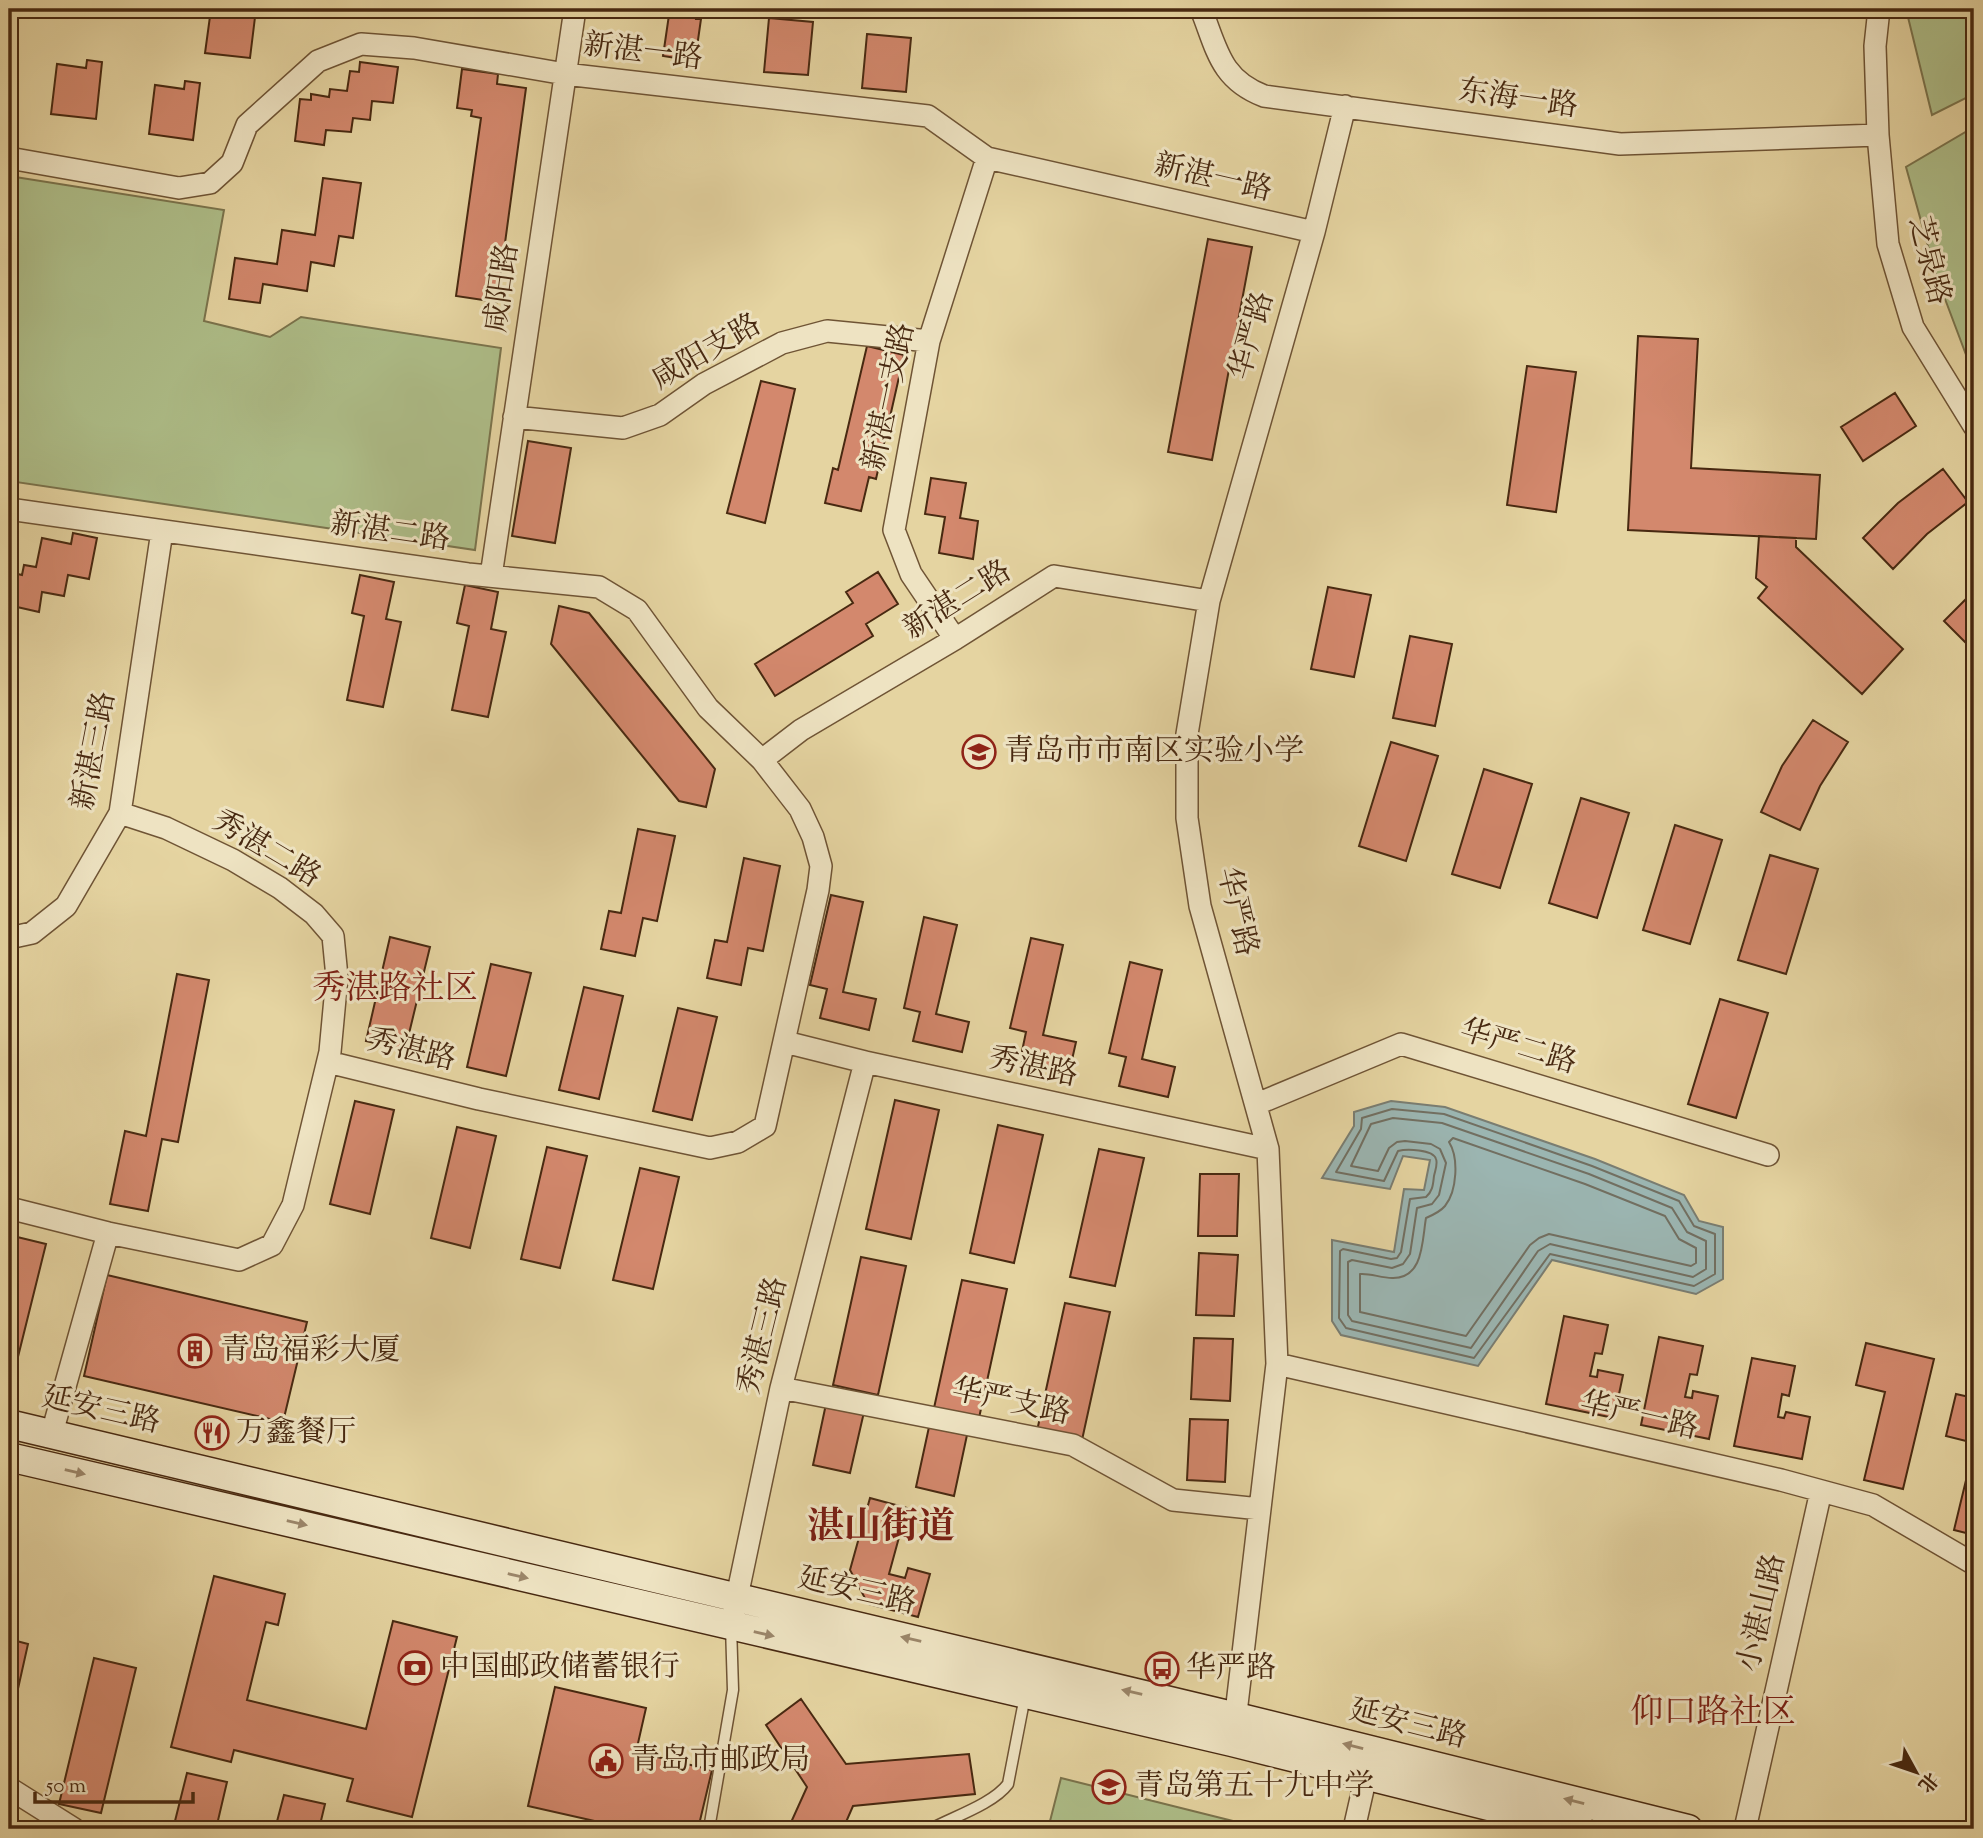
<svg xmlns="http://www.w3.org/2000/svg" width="1983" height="1838" viewBox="0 0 1983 1838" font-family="'Sorts Mill Goudy','Noto Serif SC',serif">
	<rect width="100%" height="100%" fill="#e5d4a1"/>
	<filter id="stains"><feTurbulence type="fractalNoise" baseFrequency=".00286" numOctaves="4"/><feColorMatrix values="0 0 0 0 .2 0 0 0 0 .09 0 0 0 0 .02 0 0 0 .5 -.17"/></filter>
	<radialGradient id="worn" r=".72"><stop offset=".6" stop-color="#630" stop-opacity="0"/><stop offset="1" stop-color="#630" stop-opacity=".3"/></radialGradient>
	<path fill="#aebe89" stroke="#7b744d" stroke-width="2" d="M 1906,9 L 1974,9 L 1974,94 L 1932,115 Z
		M 1974,127 L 1974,376 L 1936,275 L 1906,167 Z
		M 9,176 L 224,210 L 204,321 L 270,337 L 301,317 L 501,348 L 475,550 L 9,481 Z
		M 1061,1778 L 1265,1829 L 1048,1829 Z"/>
	<path fill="#9bb5b1" stroke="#7a7d71" stroke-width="2" d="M 1391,1101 L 1445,1107 L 1595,1159 L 1684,1195 L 1699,1221 L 1723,1227 L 1723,1279 L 1696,1294 L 1552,1260 L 1478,1366 L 1341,1335 L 1332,1321 L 1332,1240 L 1394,1252 L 1404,1189 L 1424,1190 L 1430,1160 L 1403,1156 L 1390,1189 L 1322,1178 L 1354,1126 L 1354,1112 Z"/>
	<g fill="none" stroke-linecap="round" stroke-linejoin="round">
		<path stroke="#726f61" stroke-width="2" d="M 1392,1109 L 1444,1114 L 1592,1166 L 1679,1201 L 1694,1226 L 1715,1234 L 1715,1274 L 1694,1286 L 1550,1254 L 1474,1358 L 1346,1328 L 1339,1318 L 1340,1251 L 1343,1249 L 1391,1259 L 1397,1258 L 1401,1252 L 1410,1199 L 1426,1197 C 1433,1191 1433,1184 1434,1176 C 1435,1171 1438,1164 1436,1159 C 1433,1149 1406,1149 1398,1151 L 1384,1181 L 1336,1172 L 1361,1129 L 1362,1118 Z
			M 1393,1118 L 1442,1123 L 1589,1174 L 1672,1208 L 1687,1232 L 1706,1241 L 1706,1269 L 1693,1277 L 1550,1244 L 1538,1251 L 1471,1348 L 1352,1321 L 1348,1315 L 1348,1262 L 1352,1260 L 1392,1268 L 1403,1264 L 1410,1254 L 1417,1208 L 1432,1204 L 1439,1195 L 1446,1163 L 1440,1149 L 1431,1144 L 1405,1141 L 1397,1142 L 1389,1148 L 1378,1171 L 1351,1166 L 1371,1124 Z
			M 1453,1138 L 1585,1184 L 1665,1216 L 1679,1239 L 1696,1248 L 1696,1263 L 1691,1266 L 1549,1234 L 1539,1238 L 1530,1245 L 1466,1336 L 1360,1312 L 1360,1274 C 1370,1273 1381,1278 1392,1278 C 1424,1279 1422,1240 1426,1218 C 1433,1215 1440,1212 1445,1206 C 1457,1191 1459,1158 1449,1142 Z"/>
	</g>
	<path fill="#d3886d" stroke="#482911" stroke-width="2" d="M 211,9 L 256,9 L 250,58 L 205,53 Z
		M 660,9 L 697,9 L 696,19 L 701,19 L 695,61 L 663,56 L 669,15 L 660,14 Z
		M 769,18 L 813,22 L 808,75 L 764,72 Z
		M 867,34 L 911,38 L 906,92 L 862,88 Z
		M 87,60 L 102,62 L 96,119 L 51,114 L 57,64 L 86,68 Z
		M 360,62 L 398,67 L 393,103 L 372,101 L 370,120 L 353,118 L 351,132 L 326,130 L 324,145 L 295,141 L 300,99 L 311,100 L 311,94 L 329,97 L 330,89 L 347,91 L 350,71 L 359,72 Z
		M 462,69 L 498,74 L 497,84 L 526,88 L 497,302 L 456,296 L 481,118 L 471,116 L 472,110 L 457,108 Z
		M 185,81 L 200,83 L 193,140 L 149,134 L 155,85 L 184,89 Z
		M 323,178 L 361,183 L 353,238 L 339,236 L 334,266 L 311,262 L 307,291 L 263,284 L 260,303 L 229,299 L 235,258 L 277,264 L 282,230 L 315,235 Z
		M 1208,239 L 1252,247 L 1212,460 L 1168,452 Z
		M 1638,336 L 1698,339 L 1691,468 L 1820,475 L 1816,539 L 1628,530 Z
		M 867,346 L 904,355 L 876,479 L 869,477 L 861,511 L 825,503 L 833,468 L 838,470 Z
		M 1527,366 L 1576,372 L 1556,512 L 1507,505 Z
		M 761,381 L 795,389 L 765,523 L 727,513 Z
		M 1895,393 L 1916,426 L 1863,461 L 1841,427 Z
		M 528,441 L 571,448 L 555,543 L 512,536 Z
		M 1943,469 L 1968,502 L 1927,534 L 1893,569 L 1863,538 L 1898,503 Z
		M 931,478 L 966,483 L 960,518 L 978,521 L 973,559 L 939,553 L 945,517 L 925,514 Z
		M 73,533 L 97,538 L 89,579 L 68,575 L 64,596 L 42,592 L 39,612 L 17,607 L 14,626 L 9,625 L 9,572 L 22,575 L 24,565 L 36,567 L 42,538 L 71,544 Z
		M 1759,536 L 1796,538 L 1796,547 L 1903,649 L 1862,694 L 1758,598 L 1767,587 L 1756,578 Z
		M 878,572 L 898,604 L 866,624 L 873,636 L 775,696 L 755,664 L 853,603 L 846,592 Z
		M 360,575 L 394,582 L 386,619 L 401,622 L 383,707 L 347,700 L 364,616 L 352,613 Z
		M 465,585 L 498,592 L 491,629 L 506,632 L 488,717 L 452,710 L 469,626 L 457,623 Z
		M 1328,587 L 1371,595 L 1354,677 L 1311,669 Z
		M 1974,591 L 1974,651 L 1944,621 Z
		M 559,606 L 589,613 L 715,769 L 706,807 L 679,801 L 551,644 Z
		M 1410,636 L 1452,644 L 1435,726 L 1393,718 Z
		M 1813,720 L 1848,742 L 1820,786 L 1800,830 L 1761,812 L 1782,766 Z
		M 1391,742 L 1438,756 L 1406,861 L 1359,846 Z
		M 1484,769 L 1532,784 L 1500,888 L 1452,874 Z
		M 1581,798 L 1629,813 L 1597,918 L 1549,903 Z
		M 1675,825 L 1722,840 L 1690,944 L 1643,930 Z
		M 638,829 L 675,836 L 657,921 L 643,918 L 635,956 L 601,949 L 609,911 L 621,913 Z
		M 1770,855 L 1818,869 L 1786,974 L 1738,960 Z
		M 744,858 L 780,866 L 763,951 L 748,948 L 741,985 L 707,978 L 715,940 L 727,942 Z
		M 831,895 L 863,902 L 843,992 L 876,999 L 869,1030 L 820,1018 L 827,989 L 810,985 Z
		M 924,917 L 957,925 L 936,1014 L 969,1022 L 962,1052 L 913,1041 L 920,1012 L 904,1008 Z
		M 390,937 L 430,947 L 405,1050 L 366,1041 Z
		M 1031,938 L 1063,945 L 1043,1035 L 1076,1042 L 1069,1073 L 1020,1061 L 1026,1032 L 1010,1028 Z
		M 1130,962 L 1162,970 L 1142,1059 L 1175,1067 L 1168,1097 L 1119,1086 L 1126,1057 L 1109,1053 Z
		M 491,964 L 531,973 L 506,1076 L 467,1067 Z
		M 177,974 L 209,980 L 178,1142 L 162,1139 L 148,1211 L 110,1204 L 125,1131 L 146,1136 Z
		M 584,987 L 623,996 L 599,1099 L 559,1090 Z
		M 1720,999 L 1768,1013 L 1736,1118 L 1688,1104 Z
		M 678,1008 L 717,1017 L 692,1120 L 653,1111 Z
		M 895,1100 L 939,1110 L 911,1239 L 866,1229 Z
		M 355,1101 L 394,1110 L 370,1214 L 330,1204 Z
		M 998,1125 L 1043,1135 L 1014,1263 L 970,1253 Z
		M 457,1127 L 496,1136 L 470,1248 L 431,1238 Z
		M 547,1147 L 587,1156 L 560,1268 L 521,1259 Z
		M 1099,1149 L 1144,1158 L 1115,1286 L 1070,1277 Z
		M 640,1168 L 679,1177 L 653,1289 L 613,1280 Z
		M 1200,1174 L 1239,1174 L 1237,1236 L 1198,1236 Z
		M 9,1235 L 46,1244 L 11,1385 L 9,1384 Z
		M 1199,1253 L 1238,1255 L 1234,1316 L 1196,1315 Z
		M 861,1257 L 906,1266 L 878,1395 L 833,1385 Z
		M 107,1275 L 307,1322 L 283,1422 L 84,1376 Z
		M 962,1280 L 1007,1289 L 979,1418 L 934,1408 Z
		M 1065,1303 L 1110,1312 L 1082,1440 L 1037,1431 Z
		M 1564,1316 L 1608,1325 L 1602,1354 L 1595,1353 L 1590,1376 L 1597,1377 L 1598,1370 L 1623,1375 L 1614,1418 L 1546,1404 Z
		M 1659,1337 L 1703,1346 L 1697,1375 L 1690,1374 L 1685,1397 L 1692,1398 L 1693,1391 L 1718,1396 L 1709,1439 L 1641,1425 Z
		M 1194,1338 L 1233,1339 L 1230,1401 L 1191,1399 Z
		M 1866,1343 L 1934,1359 L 1903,1489 L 1864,1480 L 1885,1392 L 1856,1385 Z
		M 1752,1358 L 1795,1366 L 1789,1396 L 1782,1394 L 1778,1417 L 1784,1418 L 1786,1412 L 1810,1417 L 1802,1459 L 1734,1446 Z
		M 1956,1394 L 1974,1398 L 1974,1443 L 1946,1436 Z
		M 826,1404 L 864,1412 L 850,1473 L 813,1465 Z
		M 1190,1419 L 1228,1420 L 1225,1482 L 1187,1480 Z
		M 929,1427 L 967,1435 L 954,1496 L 916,1487 Z
		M 1974,1447 L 1974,1535 L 1954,1530 Z
		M 870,1498 L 907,1508 L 889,1574 L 905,1578 L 908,1568 L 930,1574 L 918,1617 L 868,1604 L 850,1570 Z
		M 214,1576 L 285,1594 L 278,1625 L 266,1622 L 247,1700 L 366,1729 L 393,1621 L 457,1637 L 412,1817 L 347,1801 L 353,1779 L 234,1750 L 231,1762 L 171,1747 Z
		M 9,1639 L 28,1644 L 9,1729 Z
		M 94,1658 L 136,1668 L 101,1813 L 59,1804 Z
		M 555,1687 L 646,1708 L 636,1752 L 712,1770 L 698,1829 L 630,1829 L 528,1806 Z
		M 801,1699 L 846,1764 L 969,1754 L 975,1794 L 853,1806 L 843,1829 L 788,1829 L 807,1787 L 766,1725 Z
		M 187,1773 L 227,1782 L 216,1829 L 173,1829 Z
		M 284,1795 L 325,1804 L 319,1829 L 275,1829 Z
		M 991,1821 L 1026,1829 L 989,1829 Z"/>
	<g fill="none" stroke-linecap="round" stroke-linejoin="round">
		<defs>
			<path id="service" d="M 709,1829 L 733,1690 L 731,1626
				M 931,1829 C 953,1817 993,1804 1008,1784 L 1025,1696"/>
			<path id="minor" d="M 1201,9 C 1217,49 1220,79 1264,96 L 1620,144 L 1878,135
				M 1879,9 L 1875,46 L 1878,135 L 1888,244 L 1913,327 L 1974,426
				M 9,158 L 179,188 L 210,183 L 232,163 L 247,125 L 318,61 L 361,44 L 414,48 L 565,74 L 928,116 L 987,158 L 1314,232
				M 514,417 L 623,428 L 660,415 L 704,384 L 782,343 L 827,331 L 929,341
				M 9,509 L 468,574 L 599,587 L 637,610 L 708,708 L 762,760 L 800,809 L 813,837 L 821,866 L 818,890 L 765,1126 L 738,1142 L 710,1148 L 479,1099 L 328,1062
				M 491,576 L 575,9
				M 955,639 L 911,574 L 894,530 L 929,341 L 987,158
				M 762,760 L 801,730 L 955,639 L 1054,576 L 1209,601
				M 9,938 L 32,933 L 66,906 L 120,813 L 162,531
				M 785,1042 L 865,1062 L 1268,1149
				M 1257,1104 L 1401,1044 L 1768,1155
				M 9,1208 L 108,1233 L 239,1260 L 272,1245 L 293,1205 L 330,1052 L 337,977 L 333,936 L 314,914 L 280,888 L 233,860 L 166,828 L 120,813
				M 1277,1364 L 1781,1480 L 1873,1505 L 1974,1564
				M 781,1388 L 1073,1445 L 1173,1500 L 1260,1509
				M 52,1433 L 108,1233
				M 734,1611 L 781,1388 L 865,1062
				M 1234,1730 L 1277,1364 L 1268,1149 L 1200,906 L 1187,818 L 1187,734 L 1209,601 L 1314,232 L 1345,106
				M 9,1788 L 74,1829
				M 1354,1829 L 1366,1776
				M 1745,1829 L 1821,1491"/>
			<path id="secondary" d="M 9,1424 L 1237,1717 L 1688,1829
				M 9,1457 L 1232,1742 L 1581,1829"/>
		</defs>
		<use href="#service" stroke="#6f5435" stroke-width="13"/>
		<use href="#minor" stroke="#6f5435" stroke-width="24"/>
		<use href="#secondary" stroke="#482911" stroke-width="31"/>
		<use href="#service" stroke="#eee3c2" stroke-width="10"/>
		<use href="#minor" stroke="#eee3c2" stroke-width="21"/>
		<use href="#secondary" stroke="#eee3c2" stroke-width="28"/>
	</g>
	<defs><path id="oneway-solid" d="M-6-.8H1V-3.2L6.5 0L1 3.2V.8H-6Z" transform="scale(1.75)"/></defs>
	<g fill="#9b866a">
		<use href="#oneway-solid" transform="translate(75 1472) rotate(13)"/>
		<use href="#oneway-solid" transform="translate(297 1523) rotate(13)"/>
		<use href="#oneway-solid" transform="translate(518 1576) rotate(13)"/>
		<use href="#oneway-solid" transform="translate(764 1634) rotate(13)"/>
		<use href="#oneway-solid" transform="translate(911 1639) rotate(-167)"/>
		<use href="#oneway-solid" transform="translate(1132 1692) rotate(-167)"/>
		<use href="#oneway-solid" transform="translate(1353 1746) rotate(-166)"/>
		<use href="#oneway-solid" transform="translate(1574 1801) rotate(-166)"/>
	</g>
	<defs>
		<symbol id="school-ring" viewBox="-11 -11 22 22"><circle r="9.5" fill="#eee3c2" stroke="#8f2418" stroke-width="1.5"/><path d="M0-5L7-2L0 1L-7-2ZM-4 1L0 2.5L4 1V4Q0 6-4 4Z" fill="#8f2418"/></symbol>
		<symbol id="building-ring" viewBox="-11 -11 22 22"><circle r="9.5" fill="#eee3c2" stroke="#8f2418" stroke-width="1.5"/><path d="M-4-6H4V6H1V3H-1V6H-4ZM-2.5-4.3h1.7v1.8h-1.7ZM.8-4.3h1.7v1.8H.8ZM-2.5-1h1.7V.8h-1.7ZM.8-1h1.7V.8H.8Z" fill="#8f2418"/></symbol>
		<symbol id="restaurant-ring" viewBox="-11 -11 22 22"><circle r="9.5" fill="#eee3c2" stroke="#8f2418" stroke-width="1.5"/><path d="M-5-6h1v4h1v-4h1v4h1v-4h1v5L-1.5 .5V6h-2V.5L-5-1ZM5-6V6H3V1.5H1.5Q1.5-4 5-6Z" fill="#8f2418"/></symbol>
		<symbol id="bank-ring" viewBox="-11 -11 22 22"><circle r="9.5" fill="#eee3c2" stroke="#8f2418" stroke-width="1.5"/><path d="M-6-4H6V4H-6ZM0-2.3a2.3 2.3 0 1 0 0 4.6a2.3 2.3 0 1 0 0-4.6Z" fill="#8f2418"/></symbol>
		<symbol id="bus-ring" viewBox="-11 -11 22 22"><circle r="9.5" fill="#eee3c2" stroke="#8f2418" stroke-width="1.5"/><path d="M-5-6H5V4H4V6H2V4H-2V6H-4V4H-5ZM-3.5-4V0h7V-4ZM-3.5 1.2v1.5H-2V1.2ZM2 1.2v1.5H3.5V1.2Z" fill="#8f2418"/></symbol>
		<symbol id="civic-ring" viewBox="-11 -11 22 22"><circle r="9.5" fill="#eee3c2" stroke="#8f2418" stroke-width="1.5"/><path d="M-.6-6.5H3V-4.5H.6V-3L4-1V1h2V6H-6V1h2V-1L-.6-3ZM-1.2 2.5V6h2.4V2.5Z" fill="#8f2418"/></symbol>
	</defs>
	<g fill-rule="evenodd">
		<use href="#school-ring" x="960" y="733" width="38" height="38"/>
		<use href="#building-ring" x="176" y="1332" width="38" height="38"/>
		<use href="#restaurant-ring" x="193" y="1414" width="38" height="38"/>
		<use href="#bank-ring" x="396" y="1649" width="38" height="38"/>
		<use href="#bus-ring" x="1143" y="1650" width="38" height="38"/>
		<use href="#civic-ring" x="587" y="1742" width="38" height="38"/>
		<use href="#school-ring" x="1090" y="1768" width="38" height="38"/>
	</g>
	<g text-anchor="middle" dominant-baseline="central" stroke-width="6" stroke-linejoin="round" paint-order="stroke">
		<g font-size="30" fill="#482911" stroke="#eee3c2">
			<text transform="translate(643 53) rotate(7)">新湛一路</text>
			<text transform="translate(1518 100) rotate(8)">东海一路</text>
			<text transform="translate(1213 179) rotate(13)">新湛一路</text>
			<text transform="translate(1928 261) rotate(76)">芝泉路</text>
			<text transform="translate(503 288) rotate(-82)">咸阳路</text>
			<text transform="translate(1253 336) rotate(-74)">华严路</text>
			<text transform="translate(707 353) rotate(-30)">咸阳支路</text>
			<text transform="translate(890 397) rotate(-78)">新湛一支路</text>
			<text transform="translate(390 533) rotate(8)">新湛二路</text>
			<text transform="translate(958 601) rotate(-32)">新湛二路</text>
			<text transform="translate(95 751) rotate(-79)">新湛三路</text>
			<text transform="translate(266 850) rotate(31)">秀湛二路</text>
			<text transform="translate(1236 912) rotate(77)">华严路</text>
			<text transform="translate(1518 1048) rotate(17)">华严二路</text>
			<text transform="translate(411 1051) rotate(14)">秀湛路</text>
			<text transform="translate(1033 1068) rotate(12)">秀湛路</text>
			<text transform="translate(764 1336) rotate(-76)">秀湛三路</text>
			<text transform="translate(1011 1403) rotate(12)">华严支路</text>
			<text transform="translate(101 1411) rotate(13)">延安三路</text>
			<text transform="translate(1639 1417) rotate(13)">华严一路</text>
			<text transform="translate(857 1592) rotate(13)">延安三路</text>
			<text transform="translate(1763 1613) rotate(-77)">小湛山路</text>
			<text transform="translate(1408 1725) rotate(14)">延安三路</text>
		</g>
		<g font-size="30" fill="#482911" stroke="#eee3c2" text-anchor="start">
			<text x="1004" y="752">青岛市市南区实验小学</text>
			<text x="220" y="1351">青岛福彩大厦</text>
			<text x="236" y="1433">万鑫餐厅</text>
			<text x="440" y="1668">中国邮政储蓄银行</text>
			<text x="1186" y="1669">华严路</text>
			<text x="630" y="1761">青岛市邮政局</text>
			<text x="1134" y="1787">青岛第五十九中学</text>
		</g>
		<g font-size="33" fill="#7a1f14" stroke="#eee3c2">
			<text x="395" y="990">秀湛路社区</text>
			<text x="1713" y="1714">仰口路社区</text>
		</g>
		<g font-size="37" font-weight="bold" fill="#7a1f14" stroke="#eee3c2">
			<text x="881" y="1529">湛山街道</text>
		</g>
	</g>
	<rect width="1983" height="1838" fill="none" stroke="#e5d4a1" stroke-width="35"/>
	<rect x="10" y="10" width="1962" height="1817" fill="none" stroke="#482911" stroke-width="3.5"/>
	<rect x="18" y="18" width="1948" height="1803" fill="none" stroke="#482911" stroke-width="2"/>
	<g transform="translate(1916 1772) rotate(130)" stroke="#eee3c2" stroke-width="5" paint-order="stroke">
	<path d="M0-5L12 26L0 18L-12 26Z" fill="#482911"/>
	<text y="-10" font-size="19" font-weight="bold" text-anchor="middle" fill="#482911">北</text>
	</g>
	<path d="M35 1792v10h158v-10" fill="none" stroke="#482911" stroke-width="3.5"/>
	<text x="46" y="1792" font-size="21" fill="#482911" stroke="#eee3c2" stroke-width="5" paint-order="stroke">50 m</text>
	<rect width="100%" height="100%" filter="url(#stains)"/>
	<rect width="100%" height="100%" fill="url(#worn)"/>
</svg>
